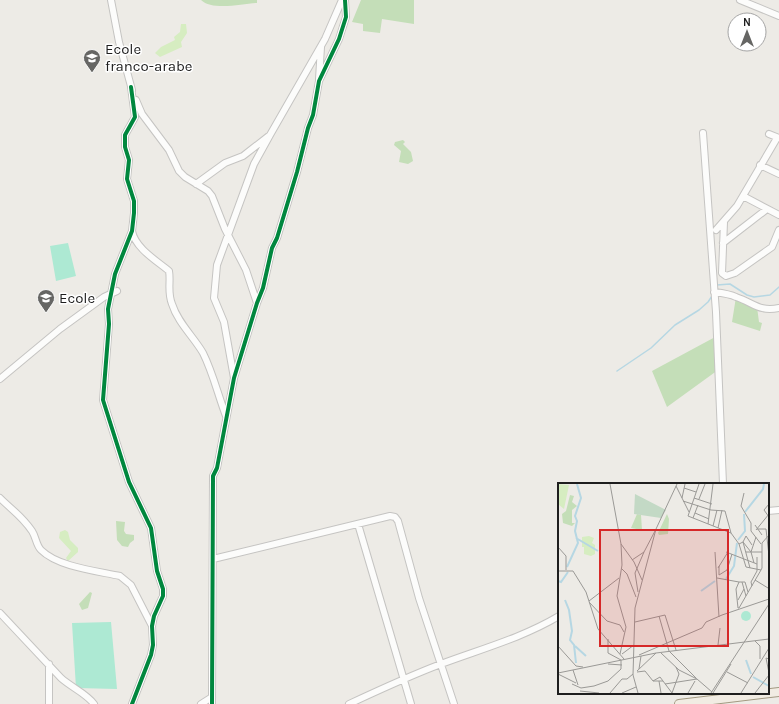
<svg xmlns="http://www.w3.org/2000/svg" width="779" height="704" viewBox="0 0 779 704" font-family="Karla,sans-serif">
	<rect width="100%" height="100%" fill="#edebe6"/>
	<path fill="#d6edc1" d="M 181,24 L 186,24 L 187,33 L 181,42 L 182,47 L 160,57 L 155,53 L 161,47 L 175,40 L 174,37 L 180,32 Z
		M 65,530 L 68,532 L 70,540 L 78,548 L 78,552 L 68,561 L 66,558 L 71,551 L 59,538 L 60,532 Z"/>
	<path fill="#c4deb8" d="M 201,0 L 257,0 L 257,3 C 242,4 212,11 201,0 Z
		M 361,0 L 414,0 L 414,24 L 382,19 L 380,33 L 363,31 L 363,24 L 352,22 Z
		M 403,140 L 405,142 L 403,144 L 411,152 L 413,161 L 408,164 L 399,162 L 401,151 L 394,145 L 395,142 Z
		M 736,297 L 757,307 L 759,322 L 762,323 L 760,331 L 732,322 Z
		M 717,336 L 718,370 L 667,407 L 652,371 Z
		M 116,521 L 125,522 L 124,531 L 126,534 L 134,535 L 134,540 L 130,543 L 128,547 L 122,546 L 117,540 Z
		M 90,592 L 92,593 L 88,608 L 82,610 L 79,604 Z"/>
	<path fill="#ade9d3" d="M 68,243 L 76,276 L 56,281 L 50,246 Z
		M 111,622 L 117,689 L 76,688 L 72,623 Z"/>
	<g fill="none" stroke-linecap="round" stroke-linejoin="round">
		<path stroke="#b6d7e3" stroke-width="1.5" d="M 716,287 L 717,285 L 730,284 L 747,295 L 754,297 L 770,295 L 779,287
			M 617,371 L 651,348 L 675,325 L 699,310 L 708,302 L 712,296"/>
		<defs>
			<path id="minor" d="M 111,0 L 119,42 L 132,90
				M 740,0 L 779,16
				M 319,79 L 321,47
				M 131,87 L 135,117 L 125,135 L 125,147 L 129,160 L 127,179 L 134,201 L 134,213 L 132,231 L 115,274 L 108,309 L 109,324 L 103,400 L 129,482 L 151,528 L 157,571 L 163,589 L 163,596 L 154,616 L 152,626 L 153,645 L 151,655 L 132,704
				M 136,100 L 142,114 L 169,150 L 179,171 L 185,177 L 208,191 L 212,196 L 225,229 L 246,270 L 257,303
				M 703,133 L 716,312 L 723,484
				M 769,134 L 779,138
				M 760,165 L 779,174
				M 196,184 L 225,163 L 243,156 L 270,135 L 325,39 L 342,0
				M 743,196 L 779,215
				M 724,222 L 722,273 L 726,276 L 735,273 L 772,247 L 779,230
				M 716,230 L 737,206 L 777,138
				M 132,231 C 135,248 157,261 169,271 C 171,281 167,292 172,304 C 178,323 193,336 203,353 C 213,373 218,395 226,416
				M 723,243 L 767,209
				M 714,292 C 722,293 730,294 736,297 C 754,303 759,312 779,308
				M 234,378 L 224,322 L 214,298 L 217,265 L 254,164 L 270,135
				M 0,379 L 60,329 L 104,297 L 117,291
				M 0,498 C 12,510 22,516 32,531 C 36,537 36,545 41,550 C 58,567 97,571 120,576 L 131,585 L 152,626
				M 768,511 L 779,510
				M 358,524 L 411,704
				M 213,559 L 390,516 L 395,517 L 398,521 L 419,598 L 454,704
				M 0,613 L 61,678 C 71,687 87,694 94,704
				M 49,704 L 49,664
				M 201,704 L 212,697
				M 212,704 L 213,476 L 217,468 L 234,378 L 257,303 L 263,288 L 272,248 L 277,238 L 297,172 L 308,128 L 313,115 L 319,81 L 339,39 L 346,17 L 345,0
				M 349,704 C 379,690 409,676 441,664 C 481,649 522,638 559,616"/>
			<path id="major" d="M 679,704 L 779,692"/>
		</defs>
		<use href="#minor" stroke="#c5c4c2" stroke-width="8"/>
		<use href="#major" stroke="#a39a82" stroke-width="10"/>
		<use href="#minor" stroke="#fcfcfb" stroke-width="6"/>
		<use href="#major" stroke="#f1ece3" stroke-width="8"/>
		<defs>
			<path id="cycleway" d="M 131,87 L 135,117 L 125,135 L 125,147 L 129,160 L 127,179 L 134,201 L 134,213 L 132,231 L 115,274 L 108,309 L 109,324 L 103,400 L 129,482 L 151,528 L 157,571 L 163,589 L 163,596 L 154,616 L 152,626 L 153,645 L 151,655 L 132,704
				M 212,704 L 213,476 L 217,468 L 234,378 L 257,303 L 263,288 L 272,248 L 277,238 L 297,172 L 308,128 L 313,115 L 319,81 L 339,39 L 346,17 L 345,0"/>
		</defs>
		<use href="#cycleway" stroke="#fff" stroke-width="6"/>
		<use href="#cycleway" stroke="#00873e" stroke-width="4"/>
	</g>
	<defs>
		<symbol id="school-pin" viewBox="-11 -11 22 30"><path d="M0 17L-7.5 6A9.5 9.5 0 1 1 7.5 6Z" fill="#666664" stroke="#fff"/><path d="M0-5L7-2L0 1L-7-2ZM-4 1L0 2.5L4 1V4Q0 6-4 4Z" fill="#fff"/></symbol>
	</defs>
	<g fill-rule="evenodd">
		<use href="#school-pin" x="82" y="48" width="20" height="27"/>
		<use href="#school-pin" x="36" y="288" width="20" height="27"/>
	</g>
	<g text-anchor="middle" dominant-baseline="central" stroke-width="3" stroke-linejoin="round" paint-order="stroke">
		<g font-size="15" fill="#1e1e1e" stroke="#fff" text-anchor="start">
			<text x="105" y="49">Ecole<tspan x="105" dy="17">franco-arabe</tspan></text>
			<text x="59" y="298">Ecole</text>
		</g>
	</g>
	<g transform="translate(558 483)">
		<rect width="211" height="211" fill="#edebe6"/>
		<path d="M 0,1 L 11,2 L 6,26 L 0,21 ZM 31,53 L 36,55 L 34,60 L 37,62 L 37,71 L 33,73 L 26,71 L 26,64 L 24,64 L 24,54 Z" fill="#d6edc1"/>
		<path d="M 12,12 L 16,13 L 14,19 L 19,23 L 14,27 L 14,40 L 17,40 L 14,43 L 5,40 L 4,31 L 8,28 ZM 79,31 L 83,32 L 84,47 L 73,45 ZM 109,31 L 111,36 L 110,51 L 101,52 L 100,50 Z" fill="#c4deb8"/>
		<path d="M 77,11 L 108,27 L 103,35 L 76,31 Z" fill="#c3d9c5"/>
		<path d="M183 133a5 5 0 1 1 10 0a5 5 0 1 1-10 0Z" fill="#ade9d3"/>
		<path fill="none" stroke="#b6d7e3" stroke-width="2" d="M 187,29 L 205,6 L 206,1M 18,55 L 40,68M 180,57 L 187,48 L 186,31M 9,84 L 20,60 L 17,48 L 19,38 L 17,33 L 23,15 L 19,1M 168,96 L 176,83 L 179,60M 0,98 L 3,99 L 10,89M 143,108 L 157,98M 7,117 L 11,127 L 14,148 L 12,157 L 16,162 L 18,180M 17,163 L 28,173M 188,177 L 193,191M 195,194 L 211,203"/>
		<path fill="none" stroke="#9a9996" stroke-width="1" d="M 52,1 L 63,61 L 76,79 L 84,97M 141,1 L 130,33 L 173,50 L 181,61 L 188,84 L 203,87M 118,3 L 131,29M 126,5 L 138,9M 186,10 L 183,23 L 193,40 L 193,48 L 203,61M 124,15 L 127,1M 136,15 L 154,21M 141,16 L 147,1M 125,18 L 153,27 L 167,28 L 173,50M 211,21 L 206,27 L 211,34M 137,30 L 151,36M 135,35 L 140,22M 150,41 L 155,1M 197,42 L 204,52M 155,43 L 159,27M 160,45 L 164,27M 199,46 L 208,46 L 211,73M 198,47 L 211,31M 181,61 L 185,59 L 193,69 L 196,80M 0,64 L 8,73 L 8,87M 157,69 L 161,134M 168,69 L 199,81M 188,69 L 204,69M 193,69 L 198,54M 74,77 L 86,69 L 97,48M 161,83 L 161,92 L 169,87 L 174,71M 63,85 L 69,91 L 78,114M 160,85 L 170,69M 192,85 L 185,59 L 188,53 L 194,62M 0,88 L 15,88 L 28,109 L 40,146 L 66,176M 159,95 L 181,99M 197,97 L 210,105 L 211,103M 184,99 L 188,113M 194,103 L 193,99 L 199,88 L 199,74M 80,109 L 77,90 L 86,69M 190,109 L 187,99 L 181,99 L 178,106 L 180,125 L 181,125 L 203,87 L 204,85 L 204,60 L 211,52M 180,117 L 186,106M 31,118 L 61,95M 31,119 L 49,138 L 62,142 L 66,149M 101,133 L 111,168 L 138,195M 77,139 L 107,132 L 118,167M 197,158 L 202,163 L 202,176M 160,162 L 162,145M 0,163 L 18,183 L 25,184M 103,170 L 121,187 L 139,196 L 154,209M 62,171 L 68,144 L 59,113 L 64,82 L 63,61M 64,171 L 76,162M 81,172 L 144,145 L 148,139 L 164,132 L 211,116M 211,176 L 208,175 L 211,190M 50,181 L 64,182M 81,186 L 83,173M 15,187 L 20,202M 79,188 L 98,170M 79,189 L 87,188 L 95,198 L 105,198M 169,189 L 190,200M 0,190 L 98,170 L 211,156M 0,191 L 18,200M 95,198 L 102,194 L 114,210M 101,198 L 103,210M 14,201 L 23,205 L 36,203 L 50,198 L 63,186 L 63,177 L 50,170 L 50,156M 107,201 L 139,196M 22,208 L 41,210M 52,210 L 64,196 L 69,196 L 75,191M 64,210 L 78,204M 80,210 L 75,192 L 77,125 L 98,46 L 119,1M 114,210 L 121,191 L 118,184M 130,210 L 137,198M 153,210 L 211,121M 155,210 L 173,181M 183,210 L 211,165M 197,210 L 211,192"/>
		<path fill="#d62828" fill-opacity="0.15" stroke="#d62828" stroke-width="2" d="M 42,47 L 170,47 L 170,163 L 42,163 Z"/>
		<rect width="211" height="211" fill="none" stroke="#1e1e1e" stroke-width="2"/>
	</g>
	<g transform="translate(747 32)"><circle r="19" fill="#ffffff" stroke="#a5a5a5"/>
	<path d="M0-3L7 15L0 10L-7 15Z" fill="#666664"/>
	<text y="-6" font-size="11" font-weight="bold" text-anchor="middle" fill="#1e1e1e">N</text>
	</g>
</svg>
